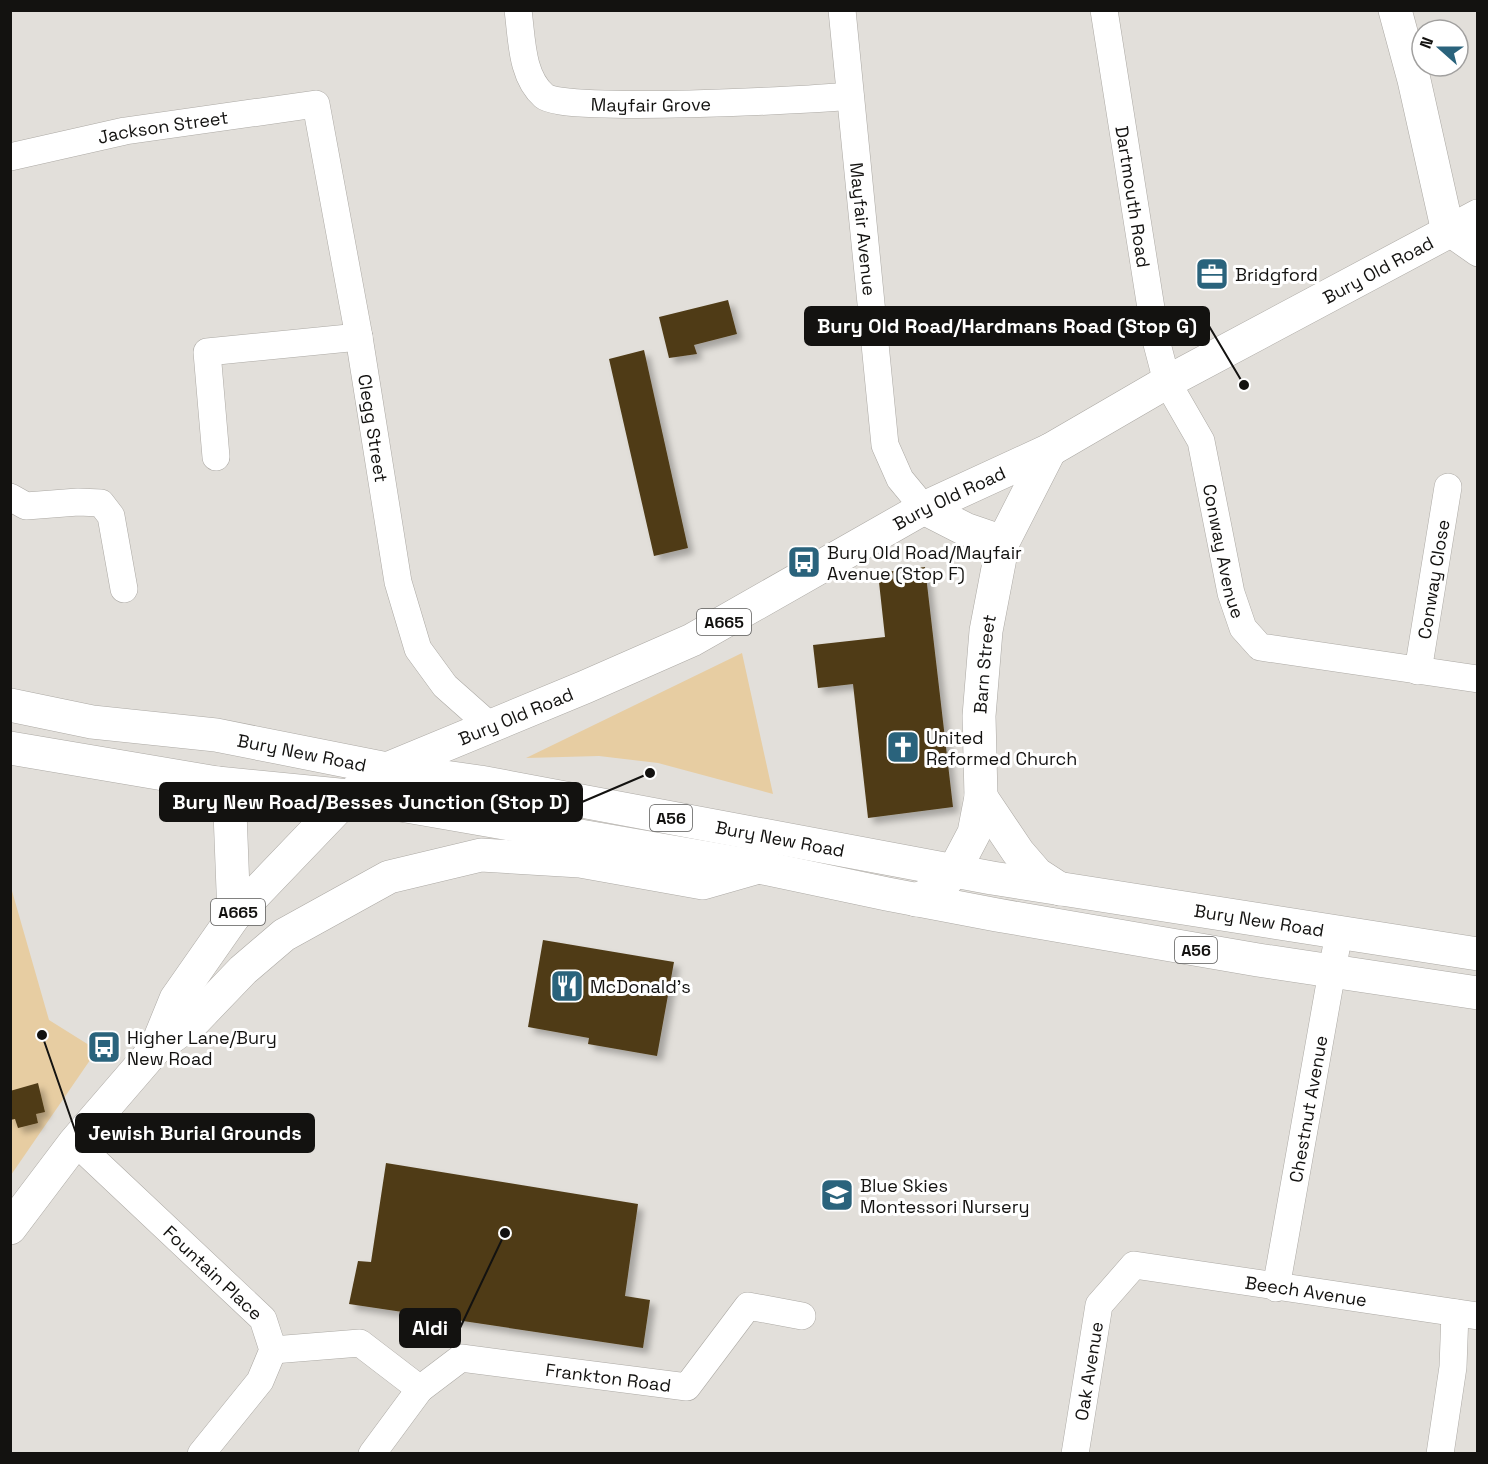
<svg xmlns="http://www.w3.org/2000/svg" width="1488" height="1464" viewBox="0 0 1488 1464" font-family="'Space Grotesk',sans-serif">
	<defs>
		<filter id="shadow"><feDropShadow dx="5.5" dy="5.5" stdDeviation="3" flood-color="#0004"/></filter>
	</defs>
	<rect width="100%" height="100%" fill="#e2dfda"/>
	<path fill="#e7cda2" d="M 742,653 L 773,794 L 658,763 L 599,756 L 526,758 Z
		M 10,884 L 49,1020 L 97,1050 L 11,1175 Z"/>
	<path fill="#4f3b16" filter="url(#shadow)" d="M 728,300 L 737,334 L 694,345 L 697,354 L 669,358 L 659,317 Z
		M 644,350 L 688,548 L 654,556 L 609,359 Z
		M 925,567 L 953,807 L 868,818 L 853,684 L 818,688 L 813,645 L 885,637 L 878,573 Z
		M 543,940 L 674,962 L 657,1056 L 588,1044 L 589,1038 L 528,1027 Z
		M 38,1083 L 45,1112 L 36,1114 L 38,1123 L 18,1128 L 15,1119 L 10,1120 L 10,1091 Z
		M 386,1163 L 638,1204 L 625,1296 L 650,1300 L 643,1348 L 349,1304 L 358,1261 L 371,1262 Z"/>
	<g fill="none" stroke-linecap="round" stroke-linejoin="round">
		<defs>
			<g id="minor">
				<path id="s1" d="M 518,10 C 522,39 521,76 544,96 C 563,113 812,100 850,96"/>
				<path id="s2" d="M 842,10 L 885,445 L 900,479 L 924,508"/>
				<path id="s3" d="M 1104,10 L 1156,340 L 1167,382 L 1201,441 L 1231,593 L 1243,628 L 1260,647 L 1478,679"/>
				<path id="s4" d="M 10,157 L 125,131 L 316,104 L 359,337 L 398,582 L 418,649 L 445,686 L 489,725"/>
				<path d="M 1448,232 L 1478,253"/>
				<path d="M 216,457 L 207,352 L 359,337"/>
				<path d="M 10,497 L 26,506 L 78,502 L 101,503 L 111,516 L 124,589"/>
				<path id="s5" d="M 1418,671 L 1448,487"/>
				<path id="s6" d="M 75,1142 L 263,1319 L 273,1350 L 260,1381 L 201,1454"/>
				<path id="s7" d="M 1276,1288 L 1339,932"/>
				<path d="M 273,1350 L 360,1343 L 420,1389 L 372,1454"/>
				<path id="s8" d="M 420,1389 L 461,1358 L 687,1387 L 748,1306 L 802,1316"/>
				<path id="s9" d="M 1075,1454 L 1099,1305 L 1134,1265 L 1478,1316"/>
				<path d="M 1440,1454 L 1453,1367 L 1455,1313"/>
			</g>
			<path id="tertiary" d="M 1395,10 L 1414,80 L 1448,232"/>
			<g id="primary">
				<path d="M 924,508 L 965,529 L 1003,542"/>
				<path d="M 217,783 L 230,812 L 234,916"/>
				<path d="M 981,797 L 1018,852 L 1037,874 L 1060,889"/>
				<path id="s10" d="M 916,900 L 937,891 L 954,871 L 974,833 L 981,797 L 979,716 L 986,631 L 1003,542 L 1050,450"/>
				<path d="M 156,1048 L 195,1020 L 243,970 L 284,935 L 389,877 L 481,855 L 580,861 L 703,883 L 759,867"/>
				<path id="s11" d="M 10,1228 L 75,1142 L 156,1048 L 176,999 L 234,916 L 349,796 L 387,769 L 585,687 L 692,640 L 924,508 L 1050,450 L 1167,382 L 1478,216"/>
			</g>
			<g id="trunk">
				<path id="s12" d="M 10,705 L 92,722 L 216,735 L 387,769 L 480,782 L 992,878 L 1478,954"/>
				<path d="M 10,748 L 217,783 L 349,796 L 759,867 L 887,894 L 997,915 L 1258,960 L 1478,993"/>
			</g>
		</defs>
		<use href="#minor" stroke="#aca9a4" stroke-width="28"/>
		<use href="#tertiary" stroke="#aca9a4" stroke-width="34"/>
		<use href="#primary" stroke="#aca9a4" stroke-width="34"/>
		<use href="#trunk" stroke="#aca9a4" stroke-width="34"/>
		<use href="#minor" stroke="#fff" stroke-width="27"/>
		<use href="#tertiary" stroke="#fff" stroke-width="33"/>
		<use href="#primary" stroke="#fff" stroke-width="33"/>
		<use href="#trunk" stroke="#fff" stroke-width="33"/>
	</g>
	<defs>
		<symbol id="office-square" viewBox="-11 -11 22 22"><rect x="-9" y="-9" width="18" height="18" rx="4" fill="#2a637c" stroke="#fff"/><path d="M-6-3h4V-5.5h4V-3h4V5H-6ZM-1-4.5V-3h2v-1.5ZM-6 0V1H6V0Z" fill="#fff"/></symbol>
		<symbol id="bus-square" viewBox="-11 -11 22 22"><rect x="-9" y="-9" width="18" height="18" rx="4" fill="#2a637c" stroke="#fff"/><path d="M-5-6H5V4H4V6H2V4H-2V6H-4V4H-5ZM-3.5-4V0h7V-4ZM-3.5 1.2v1.5H-2V1.2ZM2 1.2v1.5H3.5V1.2Z" fill="#fff"/></symbol>
		<symbol id="church-square" viewBox="-11 -11 22 22"><rect x="-9" y="-9" width="18" height="18" rx="4" fill="#2a637c" stroke="#fff"/><path d="M-1.2-6h2.4v3.5h3.3v2.4h-3.3V6h-2.4V-.1h-3.3v-2.4h3.3Z" fill="#fff"/></symbol>
		<symbol id="restaurant-square" viewBox="-11 -11 22 22"><rect x="-9" y="-9" width="18" height="18" rx="4" fill="#2a637c" stroke="#fff"/><path d="M-5-6h1v4h1v-4h1v4h1v-4h1v5L-1.5 .5V6h-2V.5L-5-1ZM5-6V6H3V1.5H1.5Q1.5-4 5-6Z" fill="#fff"/></symbol>
		<symbol id="school-square" viewBox="-11 -11 22 22"><rect x="-9" y="-9" width="18" height="18" rx="4" fill="#2a637c" stroke="#fff"/><path d="M0-5L7-2L0 1L-7-2ZM-4 1L0 2.5L4 1V4Q0 6-4 4Z" fill="#fff"/></symbol>
	</defs>
	<g fill-rule="evenodd">
		<use href="#office-square" x="1193" y="255" width="38" height="38"/>
		<use href="#bus-square" x="785" y="543" width="38" height="38"/>
		<use href="#church-square" x="884" y="728" width="38" height="38"/>
		<use href="#restaurant-square" x="548" y="967" width="38" height="38"/>
		<use href="#bus-square" x="85" y="1028" width="38" height="38"/>
		<use href="#school-square" x="818" y="1176" width="38" height="38"/>
	</g>
	<g text-anchor="middle" dominant-baseline="central" stroke-width="6" stroke-linejoin="round" paint-order="stroke">
		<g fill="#fff" stroke="#5a5958" stroke-width="1.5">
			<rect x="697" y="609" width="54" height="26" rx="4.5"/>
			<rect x="650" y="805" width="42" height="26" rx="4.5"/>
			<rect x="211" y="899" width="54" height="26" rx="4.5"/>
			<rect x="1175" y="937" width="42" height="26" rx="4.5"/>
		</g>
		<g font-size="16" font-weight="bold" fill="#131210">
			<text x="724" y="622">A665</text>
			<text x="671" y="818">A56</text>
			<text x="238" y="912">A665</text>
			<text x="1196" y="950">A56</text>
		</g>
		<g font-size="18" fill="#131210" stroke="#fff">
			<text stroke="none"><textPath href="#s1" startOffset="200">Mayfair Grove</textPath></text>
			<text stroke="none"><textPath href="#s4" startOffset="156">Jackson Street</textPath></text>
			<text stroke="none"><textPath href="#s3" startOffset="189">Dartmouth Road</textPath></text>
			<text stroke="none"><textPath href="#s2" startOffset="220">Mayfair Avenue</textPath></text>
			<text stroke="none"><textPath href="#s11" startOffset="1710">Bury Old Road</textPath></text>
			<text stroke="none"><textPath href="#s4" startOffset="640">Clegg Street</textPath></text>
			<text stroke="none"><textPath href="#s11" startOffset="1224">Bury Old Road</textPath></text>
			<text stroke="none"><textPath href="#s3" startOffset="558">Conway Avenue</textPath></text>
			<text stroke="none"><textPath href="#s5" startOffset="93">Conway Close</textPath></text>
			<text stroke="none"><textPath href="#s10" startOffset="262">Barn Street</textPath></text>
			<text stroke="none"><textPath href="#s11" startOffset="738">Bury Old Road</textPath></text>
			<text stroke="none"><textPath href="#s12" startOffset="296">Bury New Road</textPath></text>
			<text stroke="none"><textPath href="#s12" startOffset="782">Bury New Road</textPath></text>
			<text stroke="none"><textPath href="#s12" startOffset="1268">Bury New Road</textPath></text>
			<text stroke="none"><textPath href="#s7" startOffset="182">Chestnut Avenue</textPath></text>
			<text stroke="none"><textPath href="#s6" startOffset="190">Fountain Place</textPath></text>
			<text stroke="none"><textPath href="#s9" startOffset="378">Beech Avenue</textPath></text>
			<text stroke="none"><textPath href="#s9" startOffset="84">Oak Avenue</textPath></text>
			<text stroke="none"><textPath href="#s8" startOffset="200">Frankton Road</textPath></text>
		</g>
		<g font-size="18" fill="#131210" stroke="#fff" text-anchor="start">
			<text x="1235" y="274">Bridgford</text>
			<text x="827" y="552">Bury Old Road/Mayfair<tspan x="827" dy="21">Avenue (Stop F)</tspan></text>
			<text x="926" y="737">United<tspan x="926" dy="21">Reformed Church</tspan></text>
			<text x="590" y="986">McDonald's</text>
			<text x="127" y="1037">Higher Lane/Bury<tspan x="127" dy="21">New Road</tspan></text>
			<text x="860" y="1185">Blue Skies<tspan x="860" dy="21">Montessori Nursery</tspan></text>
		</g>
	</g>
	<path fill="none" stroke="#131210" stroke-width="2" d="M1244 385L1209 326M650 773L582 802M42 1035L76 1133M505 1233L460 1328"/>
	<g fill="#131210" stroke="#fff" stroke-width="2">
		<circle cx="1244" cy="385" r="6"/>
		<circle cx="650" cy="773" r="6"/>
		<circle cx="42" cy="1035" r="6"/>
		<circle cx="505" cy="1233" r="6"/>
	</g>
	<g fill="#131210" stroke="#131210" stroke-width="2">
		<rect x="805" y="307" width="404" height="38" rx="6"/>
		<rect x="160" y="783" width="422" height="38" rx="6"/>
		<rect x="76" y="1114" width="238" height="38" rx="6"/>
		<rect x="400" y="1309" width="60" height="38" rx="6"/>
	</g>
	<g font-size="20" text-anchor="middle" font-weight="bold" fill="#fff">
		<text x="1007" y="333">Bury Old Road/Hardmans Road (Stop G)</text>
		<text x="371" y="809">Bury New Road/Besses Junction (Stop D)</text>
		<text x="195" y="1140">Jewish Burial Grounds</text>
		<text x="430" y="1335">Aldi</text>
	</g>
	<rect width="1488" height="1464" fill="none" stroke="#131210" stroke-width="24"/>
	<g transform="translate(1440 48) rotate(291)"><circle r="28" fill="#ffffff" stroke="#a1a09f" stroke-width="1.5"/>
	<path d="M0-4.5L10 22L0 15L-10 22Z" fill="#2a637c"/>
	<text y="-9" font-size="16" font-weight="bold" text-anchor="middle" fill="#131210">N</text>
	</g>
</svg>
